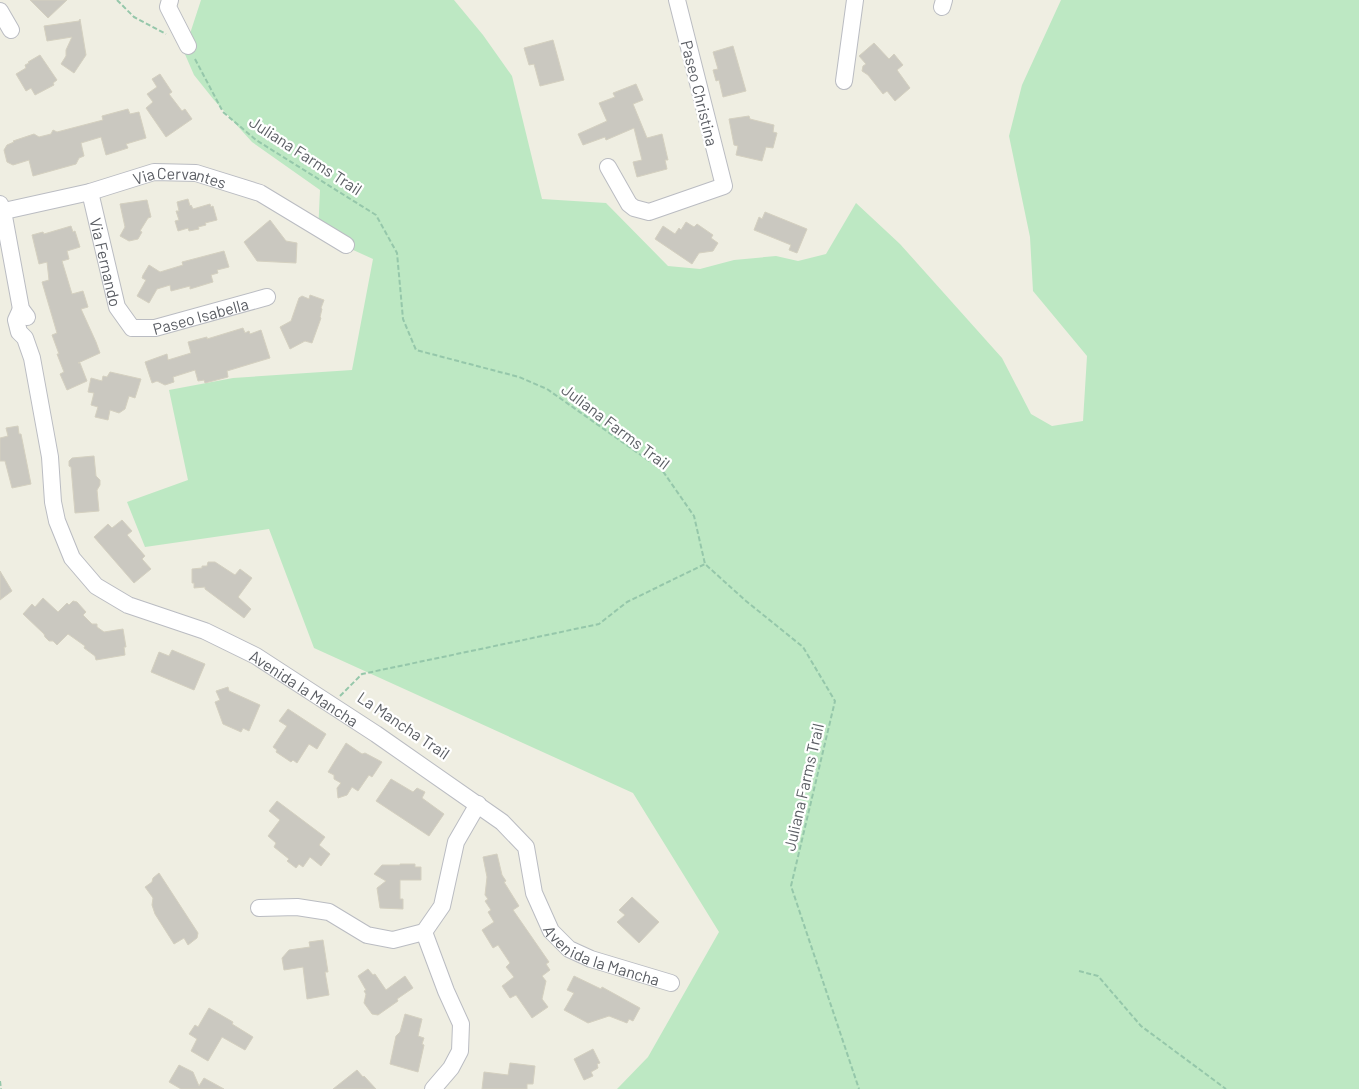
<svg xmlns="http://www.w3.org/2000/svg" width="1359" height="1089" viewBox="0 0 1359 1089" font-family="Barlow,sans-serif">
	<rect width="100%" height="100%" fill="#efeee2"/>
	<path fill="#bde8c3" d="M 201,0 L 454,0 L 483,35 L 512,76 L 542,199 L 606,203 L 668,266 L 700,269 L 734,260 L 776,256 L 798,261 L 826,254 L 856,203 L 900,244 L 1002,358 L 1031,414 L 1052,426 L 1083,421 L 1087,356 L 1033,291 L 1030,237 L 1009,136 L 1022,85 L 1061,0 L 1359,0 L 1359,1089 L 617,1089 L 648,1057 L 719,932 L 633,793 L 314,648 L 269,529 L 145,547 L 127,502 L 188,480 L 169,390 L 233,378 L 352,370 L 373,259 L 318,234 L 320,190 L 252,142 L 214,100 L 194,75 L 184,52 Z"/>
	<path fill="#cac8c0" stroke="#d4d0c0" d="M 30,0 L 67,0 L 48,18 Z
		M 80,19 L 86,55 L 74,73 L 61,64 L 66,56 L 66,50 L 72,37 L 47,41 L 44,26 L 79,21 Z
		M 553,40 L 564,80 L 540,86 L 534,64 L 529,65 L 524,48 Z
		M 874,43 L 889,59 L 894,54 L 903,65 L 897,70 L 910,88 L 895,101 L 887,91 L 883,94 L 868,75 L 862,71 L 863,66 L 866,64 L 859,56 Z
		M 733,46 L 746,91 L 723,97 L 719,80 L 716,81 L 713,70 L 718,69 L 713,52 Z
		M 40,55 L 57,80 L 53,83 L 54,85 L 35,95 L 31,88 L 26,91 L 16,74 L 26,68 L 25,65 L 29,63 L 28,62 Z
		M 160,74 L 172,92 L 169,94 L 182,111 L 185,109 L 192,119 L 166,137 L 146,108 L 153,102 L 147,94 L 157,87 L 152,79 Z
		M 636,84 L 643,100 L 633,104 L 647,138 L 662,134 L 668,160 L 665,160 L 667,169 L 637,177 L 633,162 L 642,160 L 634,128 L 606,140 L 605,137 L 583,145 L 578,134 L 607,121 L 599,103 L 615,97 L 613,93 Z
		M 128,109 L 130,114 L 139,112 L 146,138 L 126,144 L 128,148 L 106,155 L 101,137 L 81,143 L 84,156 L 79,158 L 76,164 L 33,176 L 29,160 L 13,165 L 7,162 L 4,150 L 7,145 L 14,142 L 13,141 L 34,134 L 39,137 L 51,134 L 53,130 L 57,132 L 103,120 L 102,116 Z
		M 749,116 L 750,119 L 774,125 L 773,132 L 777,133 L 773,148 L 766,147 L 762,161 L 736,155 L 738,146 L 734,145 L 729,119 Z
		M 188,199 L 190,206 L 191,205 L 193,209 L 210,204 L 211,207 L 213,206 L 217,220 L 205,223 L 206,225 L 198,227 L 199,229 L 189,231 L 188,228 L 178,231 L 175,221 L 179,220 L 176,211 L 179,211 L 177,202 Z
		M 147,200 L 151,217 L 148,218 L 140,231 L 142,232 L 138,239 L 129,241 L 120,236 L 125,227 L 120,204 Z
		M 765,212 L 807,229 L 797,253 L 789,250 L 791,245 L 754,230 L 759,217 L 762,219 Z
		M 270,220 L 286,241 L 297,243 L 296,263 L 257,261 L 244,242 Z
		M 686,222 L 694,227 L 697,224 L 713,235 L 711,238 L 718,243 L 713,251 L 699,253 L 692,264 L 655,239 L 663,226 L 675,234 L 679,228 L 681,230 Z
		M 71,226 L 73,232 L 75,231 L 80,247 L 67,251 L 69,259 L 62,261 L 72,294 L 83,291 L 88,307 L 81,309 L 96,342 L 100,353 L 78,363 L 80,363 L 87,381 L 67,390 L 60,374 L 64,372 L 57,354 L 59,354 L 52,335 L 57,333 L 42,282 L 49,280 L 47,262 L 39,264 L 32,235 L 43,232 L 44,234 Z
		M 224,251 L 229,267 L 217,270 L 218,273 L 211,275 L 213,282 L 190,289 L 190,286 L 171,291 L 170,285 L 157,289 L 149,303 L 137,296 L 146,280 L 142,278 L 143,275 L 149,265 L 160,272 L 183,265 L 182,262 Z
		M 310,295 L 324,300 L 321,308 L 322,309 L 320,317 L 321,318 L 312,343 L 305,341 L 290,349 L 280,327 L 291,321 L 299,298 L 302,296 L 309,299 Z
		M 243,328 L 245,333 L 249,331 L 250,334 L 261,330 L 270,358 L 227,371 L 228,377 L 205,383 L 204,380 L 198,381 L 195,370 L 173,377 L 174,382 L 165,385 L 157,381 L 152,383 L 145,362 L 167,354 L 168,360 L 191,353 L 188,342 L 207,337 L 207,339 Z
		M 110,372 L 141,379 L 135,398 L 129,396 L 125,409 L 119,413 L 110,410 L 108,420 L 95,417 L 98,407 L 91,405 L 94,393 L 88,392 L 91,378 L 102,381 L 103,376 L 107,377 Z
		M 18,426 L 19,434 L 21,434 L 31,484 L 12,488 L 5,461 L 0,461 L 0,438 L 8,436 L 6,428 Z
		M 94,456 L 96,476 L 100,480 L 100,485 L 97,490 L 99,511 L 75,513 L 71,467 L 69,466 L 69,461 L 72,458 Z
		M 122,520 L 132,531 L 127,535 L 145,556 L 142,559 L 151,569 L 134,583 L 94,537 L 108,524 L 112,528 Z
		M 208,562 L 215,562 L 235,575 L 240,569 L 252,578 L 238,597 L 251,609 L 244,618 L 205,589 L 205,587 L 194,588 L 194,583 L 192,583 L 192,569 L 202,568 L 202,566 L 207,566 Z
		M 0,571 L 12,591 L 0,600 Z
		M 43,598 L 58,612 L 67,603 L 69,605 L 73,601 L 77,602 L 86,612 L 83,615 L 92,624 L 97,624 L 97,627 L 104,632 L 123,629 L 126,647 L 124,647 L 125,655 L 96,660 L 95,656 L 84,648 L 85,646 L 68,634 L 57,645 L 53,641 L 49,641 L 45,637 L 44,634 L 23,614 L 32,604 L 35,607 Z
		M 172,650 L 205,664 L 194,690 L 151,672 L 159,652 L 169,656 Z
		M 228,687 L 229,691 L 260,705 L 249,731 L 243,728 L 241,732 L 223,724 L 215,702 L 220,700 L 216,691 Z
		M 288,709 L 326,734 L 317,749 L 309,744 L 297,763 L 293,760 L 291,762 L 276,752 L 277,750 L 273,747 L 287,726 L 279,721 Z
		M 346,743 L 362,754 L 365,753 L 382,762 L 372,777 L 369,775 L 358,791 L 352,787 L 347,795 L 338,798 L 337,788 L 341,783 L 334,779 L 334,775 L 328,772 Z
		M 391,779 L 413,792 L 417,788 L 425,792 L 422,798 L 444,814 L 429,836 L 376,801 Z
		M 277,801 L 325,837 L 319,845 L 330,854 L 321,866 L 310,857 L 303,867 L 299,864 L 296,868 L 287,861 L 289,859 L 274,847 L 276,843 L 268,836 L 280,820 L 269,811 Z
		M 497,854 L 502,875 L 506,881 L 504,882 L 519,906 L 513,910 L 549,962 L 546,964 L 550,970 L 542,976 L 546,981 L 542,999 L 548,1007 L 532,1018 L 516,995 L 510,998 L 502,986 L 514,977 L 506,967 L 510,963 L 498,945 L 493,948 L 482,930 L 494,922 L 488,912 L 491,910 L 485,901 L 488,899 L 485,895 L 487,877 L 483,857 Z
		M 400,864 L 415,864 L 415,867 L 421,867 L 421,880 L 400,880 L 400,899 L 403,899 L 403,909 L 380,908 L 377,888 L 386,881 L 374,874 L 382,865 L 400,865 Z
		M 159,873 L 198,933 L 197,938 L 188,945 L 184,938 L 174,944 L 155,914 L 152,905 L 153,898 L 145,887 L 152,882 L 153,878 Z
		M 632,897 L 659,922 L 639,943 L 617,922 L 625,915 L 619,910 Z
		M 323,940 L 328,972 L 325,972 L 329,995 L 307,999 L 303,967 L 284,970 L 282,958 L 289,950 L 310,947 L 309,942 Z
		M 368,969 L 373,975 L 375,974 L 386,990 L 405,976 L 413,988 L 397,999 L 398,1001 L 378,1015 L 372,1014 L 364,1003 L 366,994 L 364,991 L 366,990 L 358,976 Z
		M 574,976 L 601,989 L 602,987 L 640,1008 L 633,1021 L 629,1019 L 627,1023 L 609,1016 L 588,1023 L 564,1010 L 574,993 L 567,990 Z
		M 209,1008 L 233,1022 L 232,1024 L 253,1037 L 245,1050 L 222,1037 L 208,1061 L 191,1051 L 197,1039 L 189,1034 L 195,1025 L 198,1027 Z
		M 405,1014 L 422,1019 L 418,1036 L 424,1038 L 422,1044 L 424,1045 L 418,1072 L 390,1064 L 396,1036 L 400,1032 Z
		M 593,1049 L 600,1063 L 597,1064 L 598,1068 L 591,1072 L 593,1076 L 584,1080 L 574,1059 Z
		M 510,1063 L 535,1066 L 533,1084 L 527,1084 L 527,1089 L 482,1089 L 484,1072 L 508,1075 Z
		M 179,1065 L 193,1072 L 199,1086 L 204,1078 L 224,1089 L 181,1089 L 169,1082 Z
		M 357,1070 L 363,1077 L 364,1076 L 376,1089 L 333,1089 Z"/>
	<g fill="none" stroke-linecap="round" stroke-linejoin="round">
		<defs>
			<g id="minor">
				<path d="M 170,0 L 168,7 L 188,46"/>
				<path d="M 942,7 L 944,0"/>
				<path d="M 0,11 L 11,30"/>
				<path d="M 844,81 L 855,0"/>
				<path d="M 608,167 L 629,204 L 634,208 L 649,212 L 724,186 L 677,0"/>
				<path id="s1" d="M 90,192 L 117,307 L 132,328 L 155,328 L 267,297"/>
				<path d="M 0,204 L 3,211 L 21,309 L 27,317"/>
				<path id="s2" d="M 0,212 L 90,192 L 154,172 L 196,173 L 260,193 L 346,245"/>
				<path id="s3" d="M 21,309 L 16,320 L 19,332 L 25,338 L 32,358 L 50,457 L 53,502 L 57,521 L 72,558 L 96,586 L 128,605 L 205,631 L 256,656 L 376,734 L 502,822 L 526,847 L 534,893 L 551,931 L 569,949 L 591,959 L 671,983"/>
				<path d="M 259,908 L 297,907 L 329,912 L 367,935 L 393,940 L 424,932 L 442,906 L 456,842 L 478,804"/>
				<path d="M 424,932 L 446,991 L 461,1024 L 460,1051 L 451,1068 L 433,1089"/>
			</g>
		</defs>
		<use href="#minor" stroke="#babcc2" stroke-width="18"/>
		<path stroke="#95c7aa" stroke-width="2" stroke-dasharray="5 2.5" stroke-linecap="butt" d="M 117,0 L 134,17 L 166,34
			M 195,59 L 223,112 L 256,140 L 376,215 L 397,253 L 403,319 L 416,350 L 519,377 L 547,389 L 662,470 L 694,516 L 705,564 L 746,601 L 803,647 L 835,701 L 791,886 L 859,1089
			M 340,696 L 362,674 L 599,624 L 627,602 L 705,564
			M 1079,971 L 1098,976 L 1141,1026 L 1226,1089
			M 0,1081 L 1,1089"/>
		<use href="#minor" stroke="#fff" stroke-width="16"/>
	</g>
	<g text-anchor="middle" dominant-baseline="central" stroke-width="4.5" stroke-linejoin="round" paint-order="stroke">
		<g font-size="16" fill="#5b5e64" stroke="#fff">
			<text transform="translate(700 93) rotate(76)">Paseo Christina</text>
			<text transform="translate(306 155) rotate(33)">Juliana Farms Trail</text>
			<text stroke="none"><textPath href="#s2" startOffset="185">Via Cervantes</textPath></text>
			<text stroke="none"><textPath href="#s1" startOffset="72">Via Fernando</textPath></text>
			<text stroke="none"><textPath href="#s1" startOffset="214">Paseo Isabella</textPath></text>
			<text transform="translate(616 426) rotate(37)">Juliana Farms Trail</text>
			<text stroke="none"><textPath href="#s3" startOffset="529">Avenida la Mancha</textPath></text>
			<text transform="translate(404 725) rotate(34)">La Mancha Trail</text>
			<text transform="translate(803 787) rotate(-77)">Juliana Farms Trail</text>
			<text stroke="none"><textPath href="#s3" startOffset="949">Avenida la Mancha</textPath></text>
		</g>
	</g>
</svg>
